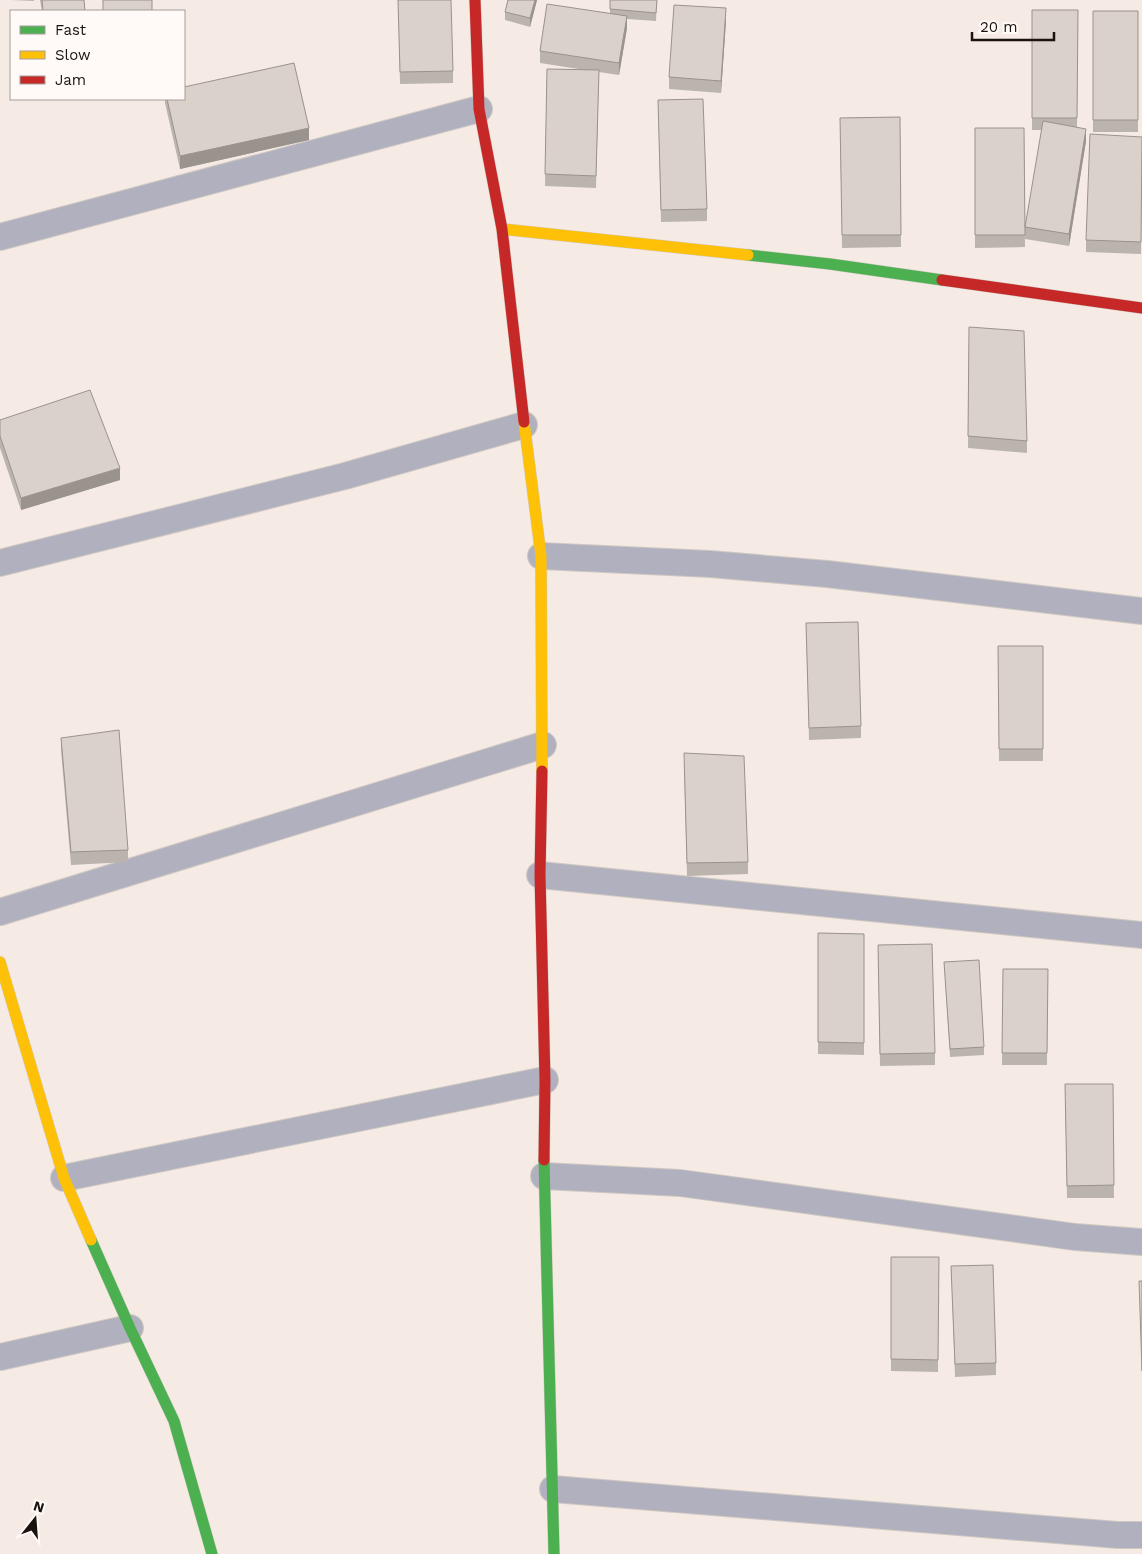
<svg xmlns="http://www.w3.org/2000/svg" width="1142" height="1554" viewBox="0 0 1142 1554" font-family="'Work Sans',sans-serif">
	<rect width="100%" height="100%" fill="#f5ebe4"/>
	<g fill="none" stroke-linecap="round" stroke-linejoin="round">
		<defs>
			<path id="street" d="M 0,237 L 479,109
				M 541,556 L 710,564 L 827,574 L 1142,611
				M 0,563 L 345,476 L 524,425
				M 540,875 L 1142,935
				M 0,912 L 543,745
				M 544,1176 L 680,1183 L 1075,1237 L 1142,1242
				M 64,1178 L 545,1080
				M 0,1357 L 130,1328
				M 553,1489 L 1118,1535 L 1142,1535"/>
			<path id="fast" d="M 748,255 L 830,264 L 942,280
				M 544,1160 L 554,1554
				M 91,1240 L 130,1328 L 174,1421 L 212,1554"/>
			<path id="slow" d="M 502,229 L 748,255
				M 524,422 L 541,556 L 542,771
				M 0,962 L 64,1178 L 91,1240"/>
			<path id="jam" d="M 475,0 L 479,109 L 502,229 L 524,422
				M 942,280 L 1142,308
				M 542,771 L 540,875 L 545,1080 L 544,1160"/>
		</defs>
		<use href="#street" stroke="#d0c9c3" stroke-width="28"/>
		<use href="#fast" stroke="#d0c9c3" stroke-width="12"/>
		<use href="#slow" stroke="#d0c9c3" stroke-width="12"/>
		<use href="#jam" stroke="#d0c9c3" stroke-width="12"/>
		<use href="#street" stroke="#b1b0bf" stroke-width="26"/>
		<use href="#fast" stroke="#4caf50" stroke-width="11"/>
		<use href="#slow" stroke="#ffc107" stroke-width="11"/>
		<use href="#jam" stroke="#c62828" stroke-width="11"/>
	</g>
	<path fill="#bbb4ae" d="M 11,0 L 34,0 L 34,1 Z
		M 40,0 L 84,0 L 85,11 L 42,11 Z
		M 398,0 L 453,71 L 453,83 L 400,84 Z
		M 508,0 L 537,0 L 530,27 L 505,20 L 505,12 Z
		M 610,0 L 657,0 L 656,21 L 627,19 L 627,28 L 619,75 L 599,72 L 596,188 L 545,186 L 547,69 L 585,70 L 540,63 L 540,51 L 610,13 Z
		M 1032,10 L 1078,10 L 1077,127 L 1086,141 L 1069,246 L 1025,239 L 1025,227 L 1042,130 L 1032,130 Z
		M 1093,11 L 1138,11 L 1138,132 L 1093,132 Z
		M 726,21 L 721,93 L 669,89 L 669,77 Z
		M 165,99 L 184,99 L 309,140 L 180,169 L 165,103 Z
		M 658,100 L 707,209 L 707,221 L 661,222 Z
		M 900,117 L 901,247 L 842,248 L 840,118 Z
		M 975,128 L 1024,128 L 1025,247 L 975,248 Z
		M 1142,137 L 1141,254 L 1086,252 L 1086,240 Z
		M 969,327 L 1027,441 L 1027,453 L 968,448 Z
		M 0,420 L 120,480 L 21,510 L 0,448 Z
		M 806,623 L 861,726 L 861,738 L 809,740 Z
		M 998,646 L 1043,646 L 1043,761 L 999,761 Z
		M 61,738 L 128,850 L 128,862 L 71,865 L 61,750 Z
		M 684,766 L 748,862 L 748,874 L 687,876 Z
		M 818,933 L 864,934 L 864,1055 L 818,1054 Z
		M 878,945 L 935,1053 L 935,1065 L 880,1066 Z
		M 944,962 L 984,1047 L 984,1055 L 950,1057 Z
		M 1003,969 L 1048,969 L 1047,1065 L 1002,1065 Z
		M 1065,1084 L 1113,1084 L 1114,1198 L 1067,1198 Z
		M 891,1257 L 939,1257 L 938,1372 L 891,1371 Z
		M 951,1266 L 996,1363 L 996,1375 L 955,1377 Z"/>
	<path fill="#99928d" d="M 535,0 L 537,0 L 530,27 L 530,18 Z
		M 726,8 L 726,21 L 721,93 L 721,81 Z
		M 627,16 L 627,28 L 619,75 L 619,63 Z
		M 309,128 L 309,140 L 180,169 L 180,156 Z
		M 1086,129 L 1086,141 L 1069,246 L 1069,234 Z
		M 120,468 L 120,480 L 21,510 L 21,498 Z"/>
	<path fill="#dad1ca" stroke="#99928d" d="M 42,0 L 84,0 L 85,11 L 43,11 Z
		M 103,0 L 152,0 L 152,11 L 103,11 Z
		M 398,0 L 451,0 L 453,71 L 400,72 Z
		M 508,0 L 535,0 L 530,18 L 505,12 Z
		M 610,0 L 657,0 L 656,13 L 610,9 Z
		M 547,4 L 627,16 L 619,63 L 540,51 Z
		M 674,5 L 726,8 L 721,81 L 669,77 Z
		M 1032,10 L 1078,10 L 1077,118 L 1032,118 Z
		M 1093,11 L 1138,11 L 1138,120 L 1093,120 Z
		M 294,63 L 309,128 L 180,156 L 167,99 L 184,99 L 184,87 Z
		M 547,69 L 599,70 L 596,176 L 545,174 Z
		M 703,99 L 707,209 L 661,210 L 658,100 Z
		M 900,117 L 901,235 L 842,235 L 840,118 Z
		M 1043,121 L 1086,129 L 1069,234 L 1025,227 Z
		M 975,128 L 1024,128 L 1025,235 L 975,235 Z
		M 1090,134 L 1142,137 L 1141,242 L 1086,240 Z
		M 969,327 L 1024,331 L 1027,441 L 968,436 Z
		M 90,390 L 120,468 L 21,498 L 0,436 L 0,420 Z
		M 858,622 L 861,726 L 809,728 L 806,623 Z
		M 998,646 L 1043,646 L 1043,749 L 999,749 Z
		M 119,730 L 128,850 L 71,852 L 61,738 Z
		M 684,753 L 744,756 L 748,862 L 687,863 Z
		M 818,933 L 864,934 L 864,1043 L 818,1042 Z
		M 932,944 L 935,1053 L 880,1054 L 878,945 Z
		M 979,960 L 984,1047 L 950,1049 L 944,962 Z
		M 1003,969 L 1048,969 L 1047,1053 L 1002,1053 Z
		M 1065,1084 L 1113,1084 L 1114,1185 L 1067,1186 Z
		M 891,1257 L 939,1257 L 938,1360 L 891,1359 Z
		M 993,1265 L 996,1363 L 955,1364 L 951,1266 Z
		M 1139,1281 L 1142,1281 L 1142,1371 Z"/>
	<rect x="10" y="10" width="175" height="90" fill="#fffaf7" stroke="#a49e99"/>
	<rect x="20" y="26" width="25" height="8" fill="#4caf50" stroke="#a49e99"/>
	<text x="55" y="35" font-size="15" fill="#1b130d">Fast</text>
	<rect x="20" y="51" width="25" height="8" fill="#ffc107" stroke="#a49e99"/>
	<text x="55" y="60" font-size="15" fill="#1b130d">Slow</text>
	<rect x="20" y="76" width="25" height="8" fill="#c62828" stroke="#a49e99"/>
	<text x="55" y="85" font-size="15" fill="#1b130d">Jam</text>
	<g transform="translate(35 1519) rotate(17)" stroke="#fffaf7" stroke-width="4" paint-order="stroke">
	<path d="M0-4L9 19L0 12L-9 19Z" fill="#1b130d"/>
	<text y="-8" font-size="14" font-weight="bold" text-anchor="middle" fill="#1b130d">N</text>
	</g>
	<path d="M972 32v8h82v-8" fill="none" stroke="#1b130d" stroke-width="2.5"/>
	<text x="980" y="32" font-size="15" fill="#1b130d" stroke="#fffaf7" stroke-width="4" paint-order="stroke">20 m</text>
</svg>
